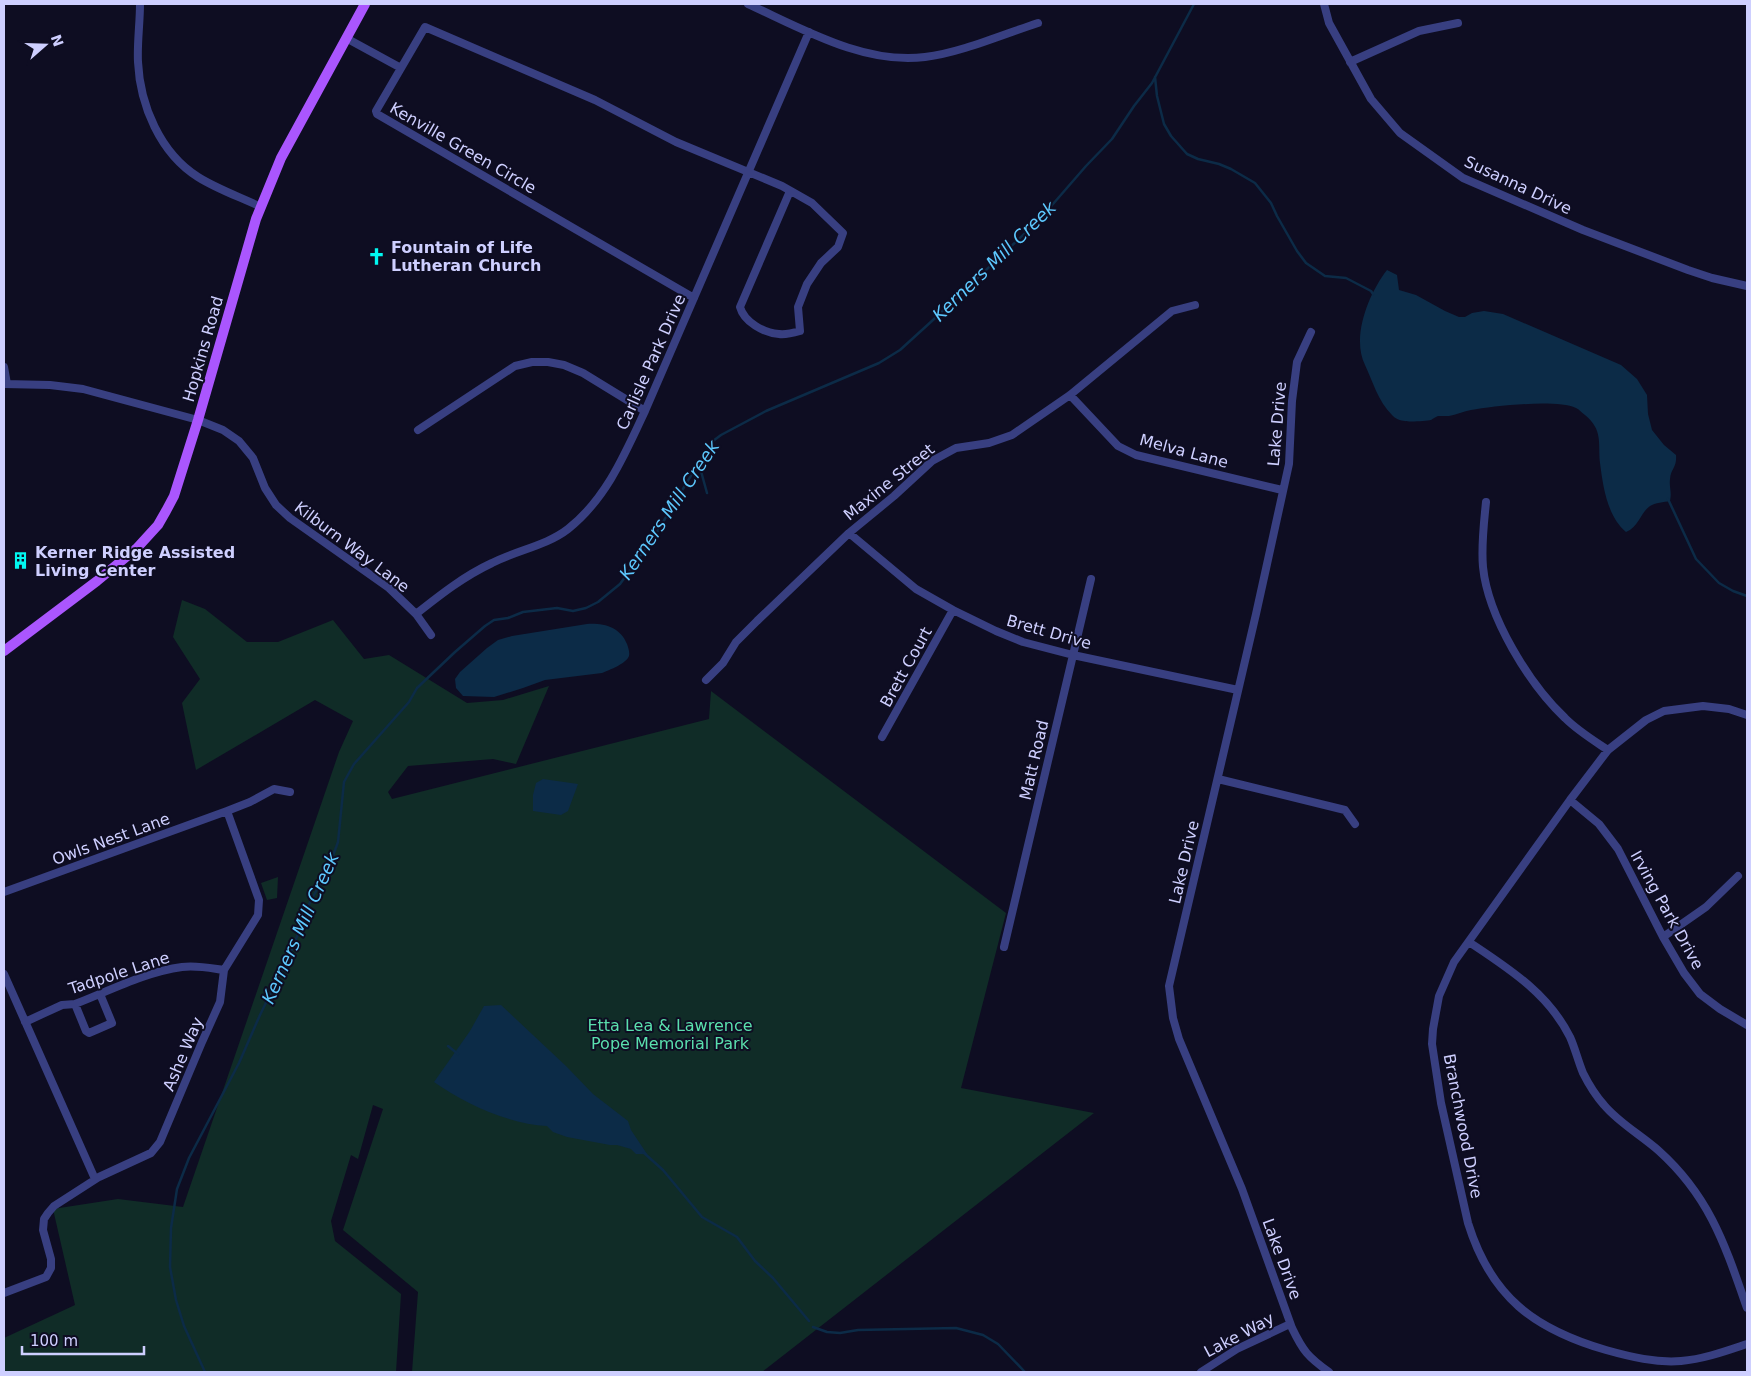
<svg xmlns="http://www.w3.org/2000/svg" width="1751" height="1376" viewBox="0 0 1751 1376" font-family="'DejaVu Sans',sans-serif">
	<rect width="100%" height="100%" fill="#0e0d22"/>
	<path fill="#102c27" d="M 182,600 L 205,609 L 247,642 L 278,642 L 333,620 L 364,659 L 389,655 L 467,703 L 503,700 L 549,686 L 516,764 L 493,759 L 408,766 L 388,792 L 392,799 L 709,719 L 711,691 L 1006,913 L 961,1088 L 1094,1113 L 762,1372 L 412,1372 L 418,1292 L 343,1230 L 383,1109 L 373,1105 L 358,1159 L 351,1155 L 331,1221 L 335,1241 L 401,1294 L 396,1372 L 4,1372 L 4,1338 L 75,1305 L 53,1209 L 118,1199 L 183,1207 L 339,752 L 353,721 L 315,700 L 196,770 L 182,703 L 200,679 L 173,637 Z
		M 278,877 L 277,898 L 267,900 L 261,883 Z"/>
	<path fill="#0c2b47" d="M 1387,270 L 1397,275 L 1399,290 L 1416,295 L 1445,311 L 1459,317 L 1465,317 L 1472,313 L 1484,311 L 1503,314 L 1621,365 L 1637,379 L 1647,395 L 1648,414 L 1652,430 L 1664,445 L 1676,455 C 1677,468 1671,468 1670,479 C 1669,488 1672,491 1670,501 C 1664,502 1655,503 1650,506 C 1640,513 1639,527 1626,532 C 1607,516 1603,486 1600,463 C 1598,442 1603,430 1585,415 C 1582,413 1579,409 1576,408 C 1556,399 1494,406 1471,410 C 1464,411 1456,415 1449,416 C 1445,416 1441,416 1438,416 C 1435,417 1433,419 1431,420 C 1427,421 1409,422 1405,421 C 1401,421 1394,418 1392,415 C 1378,401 1373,382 1365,365 C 1351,337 1369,293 1387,270 Z
		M 587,624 C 604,623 620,627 627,644 C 628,647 630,652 629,656 C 626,664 609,670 602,673 L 545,680 L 523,688 L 494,697 L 463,696 L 456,688 L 455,679 L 460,672 L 487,648 L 498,640 L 512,636 Z
		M 543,779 L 578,784 L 568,811 L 561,815 L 533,811 L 533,795 L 536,783 Z
		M 501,1005 L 566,1066 L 593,1094 L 628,1121 L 631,1130 L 647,1154 L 636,1154 L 631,1149 L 617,1145 L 610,1145 L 567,1137 L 553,1132 L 547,1126 C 509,1124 465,1104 434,1082 L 470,1031 L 484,1006 Z"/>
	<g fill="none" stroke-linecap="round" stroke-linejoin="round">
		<path stroke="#0c2b47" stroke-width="2.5" d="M 1155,77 L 1157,96 L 1164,124 L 1171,136 L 1187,154 L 1198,159 L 1219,164 L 1231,169 L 1255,183 L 1271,203 L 1277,216 L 1297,251 L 1306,263 L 1325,276 L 1346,278 L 1371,291 L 1373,294
			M 699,464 L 707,493
			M 1668,499 L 1696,559 L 1719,583 L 1733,591 L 1747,596
			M 448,1046 L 458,1054
			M 644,1153 L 663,1170 L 702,1217 L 737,1237 L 755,1261 L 773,1278 L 809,1321
			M 813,1327 L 827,1332 L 840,1333 L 858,1330 L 956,1328 L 983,1335 L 998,1344 L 1025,1372
			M 205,1372 L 184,1326 L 176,1300 L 170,1267 L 171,1228 L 177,1189 L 189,1158 L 239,1063 L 260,1015 L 293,947 L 310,902 L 327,872 L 338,842 L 344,782 L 354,764 L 409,702 L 417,688 L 455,652 L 485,626 L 494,620 L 508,618 L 523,612 L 557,608 L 573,611 L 586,608 L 598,602 L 620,584 L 654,537 L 701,459 L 713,441 L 721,435 L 766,411 L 879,363 L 900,350 L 933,320 L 1040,219 L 1086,166 L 1112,139 L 1134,106 L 1152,83 L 1194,4"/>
		<path stroke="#383f81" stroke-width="8" d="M 140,4 C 140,23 137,43 138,62 C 140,105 160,153 198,177 C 217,189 240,197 261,207
			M 748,4 C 801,28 864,65 925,57 C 960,53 1004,34 1038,23
			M 1324,4 L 1329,23 L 1371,99 L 1400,133 L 1463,178 L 1583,230 L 1688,270 L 1712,278 L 1747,286
			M 346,38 L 401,68
			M 1350,62 L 1419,31 L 1458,23
			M 694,298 L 377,114 L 376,111 L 425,27 L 595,100 L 676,142 L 782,186 L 812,203 L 843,233 L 838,247 L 821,263 L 807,284 L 798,307 L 800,331 C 793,333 786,335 779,334 C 764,333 744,322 740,307 L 790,191
			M 1311,332 L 1297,362 L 1292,401 L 1289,464 L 1256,614 L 1169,986 L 1173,1018 L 1179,1039 L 1242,1189 L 1292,1328 C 1303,1351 1308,1357 1329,1372
			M 4,367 L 7,384
			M 4,384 L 50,385 L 83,389 L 198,420 L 223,430 L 239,441 L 253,458 L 265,488 L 276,505 L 290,518 L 389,588 L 416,614 L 431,635
			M 1070,395 L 1118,446 L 1136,455 L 1282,490
			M 418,430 L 515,366 L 532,362 L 548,362 L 564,365 L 583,373 L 645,411
			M 1486,502 C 1484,523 1481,545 1483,567 C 1488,617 1529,684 1565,718 C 1578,731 1593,740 1608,750
			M 849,533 L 916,589 L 953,610 L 996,631 L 1023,642 L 1073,655 L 1238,690
			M 416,614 C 440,595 464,576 492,563 C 517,550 546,546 568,529 C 606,499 625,454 645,411 L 809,32
			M 706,680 L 723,663 L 736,642 L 757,621 L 849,533 L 894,496 L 932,461 L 956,448 L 989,443 L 1012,435 L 1070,395 L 1172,311 L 1195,305
			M 1747,715 L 1729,709 L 1703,706 L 1664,711 L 1646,720 L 1608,750 L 1570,800 L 1454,962 L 1439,996 L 1433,1029 L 1432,1044 L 1441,1103 L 1468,1223 C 1491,1297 1534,1329 1606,1350 C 1631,1357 1656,1363 1681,1361 C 1704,1359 1726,1351 1747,1344
			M 882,737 L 953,610
			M 1218,779 L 1345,810 L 1355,824
			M 1570,800 L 1599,824 L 1618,849 L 1663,937 L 1684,973 L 1700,994 L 1720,1009 L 1747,1025
			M 4,892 L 227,811
			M 1663,937 L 1706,907 L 1738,876
			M 1469,942 C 1508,968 1548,993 1570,1037 C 1575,1048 1578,1061 1583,1073 C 1588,1083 1596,1096 1604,1105 C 1619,1123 1641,1135 1659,1151 C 1710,1197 1725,1245 1747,1308
			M 1004,947 L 1091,579
			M 4,974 L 95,1179
			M 75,1004 L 86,1031 L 89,1033 L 112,1023 L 100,994
			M 25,1022 L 62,1005 L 75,1004 C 109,991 145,972 182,967 C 196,965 210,968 224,970
			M 4,1293 L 46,1277 L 51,1268 L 51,1259 L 43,1230 L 44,1219 L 48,1213 L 54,1206 L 99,1177 L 151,1153 L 160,1142 L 202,1042 L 220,1002 L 224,970 L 258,915 L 259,900 L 227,811 L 250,802 L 274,789 L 290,792
			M 1201,1372 L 1237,1349 L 1290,1324"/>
		<path stroke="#aa56fe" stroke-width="10" d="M 4,651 L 97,581 L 137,548 L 158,525 L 166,511 L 174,496 L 198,420 L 256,219 L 281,158 L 365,4"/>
	</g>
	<defs>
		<symbol id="church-bare" viewBox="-9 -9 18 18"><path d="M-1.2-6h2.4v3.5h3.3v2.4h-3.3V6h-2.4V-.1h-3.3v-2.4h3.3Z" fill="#01f8f1" stroke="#0e0d22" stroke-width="2.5" paint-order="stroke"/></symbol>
		<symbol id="building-bare" viewBox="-9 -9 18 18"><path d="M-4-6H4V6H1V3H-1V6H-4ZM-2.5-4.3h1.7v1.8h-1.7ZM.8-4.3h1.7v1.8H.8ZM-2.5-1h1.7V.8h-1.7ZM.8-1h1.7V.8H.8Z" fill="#01f8f1" stroke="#0e0d22" stroke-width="2.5" paint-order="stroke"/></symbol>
	</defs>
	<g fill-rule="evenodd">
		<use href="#church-bare" x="364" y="244" width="25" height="25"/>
		<use href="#building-bare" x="8" y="548" width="25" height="25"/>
	</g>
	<g text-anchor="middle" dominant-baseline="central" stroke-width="4" stroke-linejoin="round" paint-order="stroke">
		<g font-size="16" fill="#cecfff" stroke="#0e0d22">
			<text transform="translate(463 148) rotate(30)">Kenville Green Circle</text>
			<text transform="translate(1518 185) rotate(25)">Susanna Drive</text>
			<text transform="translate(203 349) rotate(-74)">Hopkins Road</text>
			<text transform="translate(651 362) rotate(-66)">Carlisle Park Drive</text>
			<text transform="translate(1277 424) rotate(-85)">Lake Drive</text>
			<text transform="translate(1184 451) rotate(15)">Melva Lane</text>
			<text transform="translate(889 482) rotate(-39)">Maxine Street</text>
			<text transform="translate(352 547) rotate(37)">Kilburn Way Lane</text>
			<text transform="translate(1049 632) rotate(16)">Brett Drive</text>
			<text transform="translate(906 667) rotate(-61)">Brett Court</text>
			<text transform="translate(1034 760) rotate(-77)">Matt Road</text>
			<text transform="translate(111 839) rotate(-20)">Owls Nest Lane</text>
			<text transform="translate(1184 862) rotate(-77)">Lake Drive</text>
			<text transform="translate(1667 910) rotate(61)">Irving Park Drive</text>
			<text transform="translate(119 973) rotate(-18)">Tadpole Lane</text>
			<text transform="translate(183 1054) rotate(-67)">Ashe Way</text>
			<text transform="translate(1463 1126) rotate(79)">Branchwood Drive</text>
			<text transform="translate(1282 1259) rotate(70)">Lake Drive</text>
			<text transform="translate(1239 1335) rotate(-28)">Lake Way</text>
		</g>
		<g font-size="16" font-weight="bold" fill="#cecfff" stroke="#0e0d22" text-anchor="start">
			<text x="391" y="247">Fountain of Life<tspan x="391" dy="18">Lutheran Church</tspan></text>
			<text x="35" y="552">Kerner Ridge Assisted<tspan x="35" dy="18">Living Center</tspan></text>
		</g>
		<g font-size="16" fill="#5adfad" stroke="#0e0d22">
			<text x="670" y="1025">Etta Lea &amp; Lawrence<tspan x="670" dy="18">Pope Memorial Park</tspan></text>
		</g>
		<g font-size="18" font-style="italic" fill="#5dc8fe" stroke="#0e0d22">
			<text transform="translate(994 261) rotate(-44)">Kerners Mill Creek</text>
			<text transform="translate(669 510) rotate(-56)">Kerners Mill Creek</text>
			<text transform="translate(300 928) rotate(-66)">Kerners Mill Creek</text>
		</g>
	</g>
	<rect width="1751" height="1376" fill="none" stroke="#cecfff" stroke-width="10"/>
	<g transform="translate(45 45) rotate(70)" stroke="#0e0d22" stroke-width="4" paint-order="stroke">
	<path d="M0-4L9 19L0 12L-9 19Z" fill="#cecfff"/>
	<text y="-8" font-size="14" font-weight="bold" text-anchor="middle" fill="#cecfff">N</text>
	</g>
	<path d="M22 1346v8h122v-8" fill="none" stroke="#cecfff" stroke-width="2.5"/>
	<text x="30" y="1346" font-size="15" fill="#cecfff" stroke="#0e0d22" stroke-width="4" paint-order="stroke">100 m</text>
</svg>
